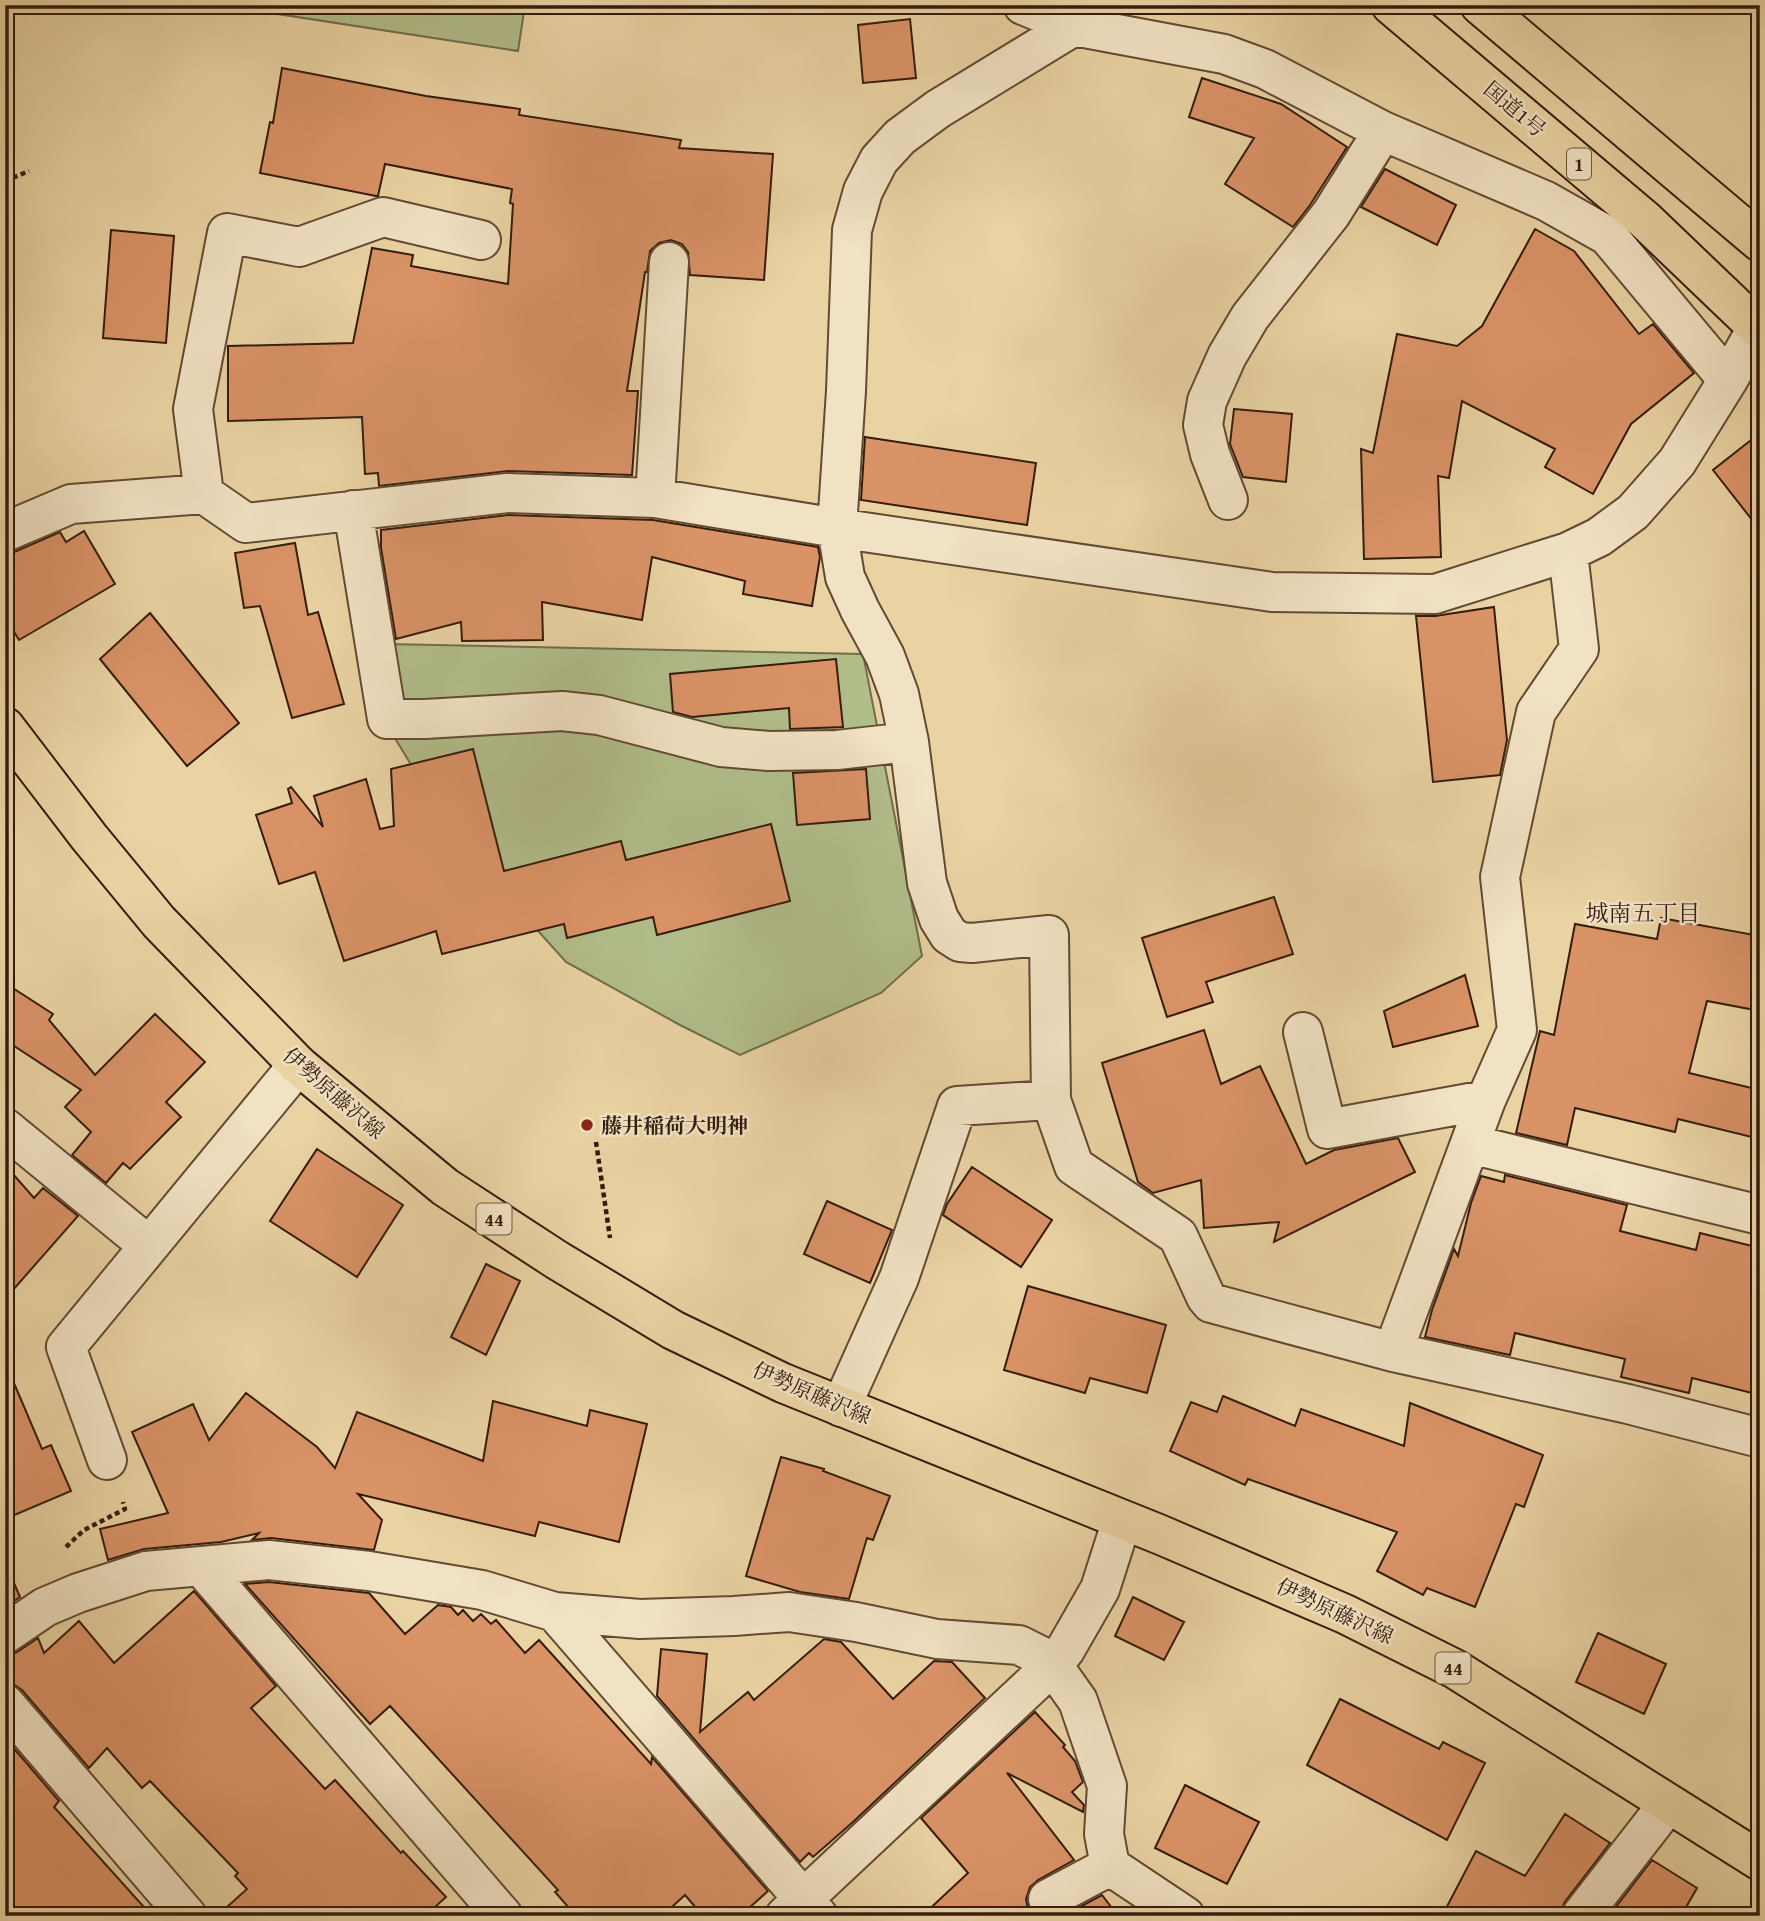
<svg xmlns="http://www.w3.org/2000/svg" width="1765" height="1921" viewBox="0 0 1765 1921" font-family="'Gentium Book Plus','Noto Serif JP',serif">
	<rect width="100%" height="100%" fill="#ead3a3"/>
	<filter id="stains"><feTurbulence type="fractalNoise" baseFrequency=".00286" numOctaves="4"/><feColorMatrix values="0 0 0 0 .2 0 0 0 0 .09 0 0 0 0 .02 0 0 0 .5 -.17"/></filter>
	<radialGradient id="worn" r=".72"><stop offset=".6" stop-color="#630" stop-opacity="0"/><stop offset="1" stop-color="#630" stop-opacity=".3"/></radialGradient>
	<path fill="#b1be8a" stroke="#726d4c" stroke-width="2" d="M 219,5 L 525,5 L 518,51 Z
		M 386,644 L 863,654 L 922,956 L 881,993 L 740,1055 L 680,1025 L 566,962 L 459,843 L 371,699 Z"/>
	<path fill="#da9367" stroke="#341c0e" stroke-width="2" d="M 910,19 L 916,78 L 863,83 L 858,25 Z
		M 282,68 L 426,96 L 520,109 L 519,115 L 681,140 L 679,148 L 773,154 L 764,280 L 690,275 L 688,252 L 682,244 L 671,240 L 659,243 L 650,251 L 647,272 L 645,272 L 627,391 L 638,391 L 632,475 L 508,471 L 379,486 L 378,473 L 365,474 L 362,417 L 228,421 L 228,346 L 353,343 L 372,248 L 413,255 L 411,266 L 508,284 L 513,204 L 510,203 L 512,189 L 385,164 L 378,196 L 376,196 L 260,173 L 270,122 L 273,123 Z
		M 1202,78 L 1281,104 L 1347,147 L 1310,205 L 1293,227 L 1225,184 L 1254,138 L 1189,117 Z
		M 1385,169 L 1456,205 L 1437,245 L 1361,207 Z
		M 1535,229 L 1574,251 L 1639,334 L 1653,324 L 1694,373 L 1631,424 L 1593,494 L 1545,467 L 1555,449 L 1462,401 L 1449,478 L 1438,476 L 1441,557 L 1364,559 L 1361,449 L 1373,453 L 1397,334 L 1457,346 L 1482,326 Z
		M 111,230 L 174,236 L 166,343 L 103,338 Z
		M 1234,409 L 1292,414 L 1286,482 L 1243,477 L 1230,444 Z
		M 1760,433 L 1760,530 L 1713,470 Z
		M 865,437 L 1036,463 L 1027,525 L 861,500 Z
		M 508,515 L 653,520 L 818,547 L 820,557 L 812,606 L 743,594 L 745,581 L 652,557 L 642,620 L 542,602 L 543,640 L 462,641 L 461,622 L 396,639 L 381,548 L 381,530 Z
		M 84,531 L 115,584 L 19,640 L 5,617 L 5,556 L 60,532 L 66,542 Z
		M 295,543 L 308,615 L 318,612 L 344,704 L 292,718 L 260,606 L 244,608 L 235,553 Z
		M 1494,607 L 1507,740 L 1500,775 L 1433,782 L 1416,616 L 1435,616 Z
		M 150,613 L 239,723 L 187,766 L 100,659 Z
		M 836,659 L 843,727 L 790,729 L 789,708 L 692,717 L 673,712 L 670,674 Z
		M 473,749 L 504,871 L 621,841 L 626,860 L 771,824 L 790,901 L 657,935 L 653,917 L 567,938 L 564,924 L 442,954 L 436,931 L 344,961 L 315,872 L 279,884 L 256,815 L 292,803 L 288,789 L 291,787 L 323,827 L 314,796 L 366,779 L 380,829 L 394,826 L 391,769 Z
		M 866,769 L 870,819 L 797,825 L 793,773 Z
		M 1274,897 L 1293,954 L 1206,982 L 1213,1002 L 1167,1017 L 1142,938 Z
		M 1661,918 L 1760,936 L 1760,1011 L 1707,1001 L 1689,1073 L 1760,1090 L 1760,1139 L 1678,1119 L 1675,1132 L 1575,1108 L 1567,1145 L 1516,1133 L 1540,1031 L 1554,1035 L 1575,924 L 1657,939 Z
		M 1465,975 L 1478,1026 L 1393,1047 L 1384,1011 Z
		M 5,983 L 53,1014 L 49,1020 L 95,1075 L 155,1014 L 205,1062 L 166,1102 L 181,1117 L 130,1169 L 123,1163 L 106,1183 L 72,1155 L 91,1132 L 65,1107 L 81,1090 L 5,1040 Z
		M 1204,1030 L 1221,1084 L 1260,1066 L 1306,1164 L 1334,1150 L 1398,1138 L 1415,1172 L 1274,1242 L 1279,1222 L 1204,1228 L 1201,1180 L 1153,1193 L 1138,1182 L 1102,1063 Z
		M 317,1149 L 403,1205 L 357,1277 L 270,1221 Z
		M 5,1165 L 34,1198 L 43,1188 L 78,1216 L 5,1299 Z
		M 972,1167 L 1052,1220 L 1021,1267 L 943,1215 L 947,1204 Z
		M 1505,1175 L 1627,1205 L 1620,1231 L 1696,1250 L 1700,1233 L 1760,1248 L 1760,1395 L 1692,1378 L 1689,1393 L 1621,1377 L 1625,1359 L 1515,1333 L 1510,1355 L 1425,1337 L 1432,1310 L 1454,1249 L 1458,1256 L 1471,1203 L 1481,1176 L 1504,1182 Z
		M 827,1201 L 892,1230 L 870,1283 L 804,1254 Z
		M 486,1264 L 520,1281 L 486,1355 L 451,1337 Z
		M 1028,1286 L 1166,1325 L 1147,1393 L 1090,1378 L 1085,1393 L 1004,1370 Z
		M 5,1362 L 42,1449 L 51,1445 L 71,1491 L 5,1519 Z
		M 246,1393 L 317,1447 L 335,1468 L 357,1412 L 483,1461 L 493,1401 L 587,1426 L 590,1410 L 647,1424 L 619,1542 L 539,1522 L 535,1536 L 358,1494 L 382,1520 L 374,1550 L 271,1538 L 252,1540 L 259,1533 L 221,1542 L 144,1549 L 108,1560 L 100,1529 L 168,1513 L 132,1432 L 193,1404 L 209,1440 Z
		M 1223,1396 L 1295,1426 L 1301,1409 L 1404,1446 L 1410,1403 L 1543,1455 L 1524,1507 L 1516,1504 L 1475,1607 L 1427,1588 L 1423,1595 L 1377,1571 L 1397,1532 L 1248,1479 L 1245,1485 L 1170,1451 L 1191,1402 L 1217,1412 Z
		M 781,1457 L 824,1469 L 823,1471 L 890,1496 L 873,1540 L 867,1538 L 849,1599 L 800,1592 L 746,1576 Z
		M 5,1562 L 20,1597 L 5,1607 Z
		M 269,1582 L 369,1593 L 405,1634 L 438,1605 L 451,1607 L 458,1615 L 463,1610 L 473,1621 L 481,1614 L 491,1624 L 496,1620 L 525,1653 L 539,1640 L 651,1764 L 652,1757 L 768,1891 L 740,1916 L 703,1916 L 685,1895 L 662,1916 L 576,1916 L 555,1892 L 558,1890 L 390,1706 L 370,1724 L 245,1584 Z
		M 194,1591 L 276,1686 L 251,1708 L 325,1789 L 335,1780 L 401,1853 L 403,1851 L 446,1897 L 425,1916 L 217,1916 L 247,1889 L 235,1876 L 238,1873 L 150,1781 L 142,1788 L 107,1748 L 89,1768 L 22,1690 L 13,1684 L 5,1683 L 5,1656 L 17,1652 L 38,1638 L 44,1653 L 79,1621 L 114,1663 Z
		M 1133,1597 L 1184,1622 L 1164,1660 L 1115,1636 Z
		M 1598,1633 L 1666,1664 L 1644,1714 L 1576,1682 Z
		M 824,1639 L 841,1642 L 893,1699 L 934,1661 L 952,1662 L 985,1698 L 853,1822 L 813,1857 L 809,1853 L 800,1862 L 657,1696 L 661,1649 L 707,1654 L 700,1732 L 748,1692 L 754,1700 Z
		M 1340,1699 L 1439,1749 L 1443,1742 L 1485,1763 L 1447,1840 L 1307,1765 Z
		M 1035,1712 L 1065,1745 L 1063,1747 L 1075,1761 L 1083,1782 L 1072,1792 L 1084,1805 L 1083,1812 L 1007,1773 L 1074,1860 L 1038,1880 L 1030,1887 L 1026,1899 L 1028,1909 L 1035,1916 L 922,1916 L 968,1873 L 921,1818 Z
		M 5,1738 L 59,1801 L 54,1807 L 152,1916 L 5,1916 Z
		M 1185,1785 L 1259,1822 L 1227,1884 L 1155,1848 Z
		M 1565,1814 L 1610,1843 L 1564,1903 L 1560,1916 L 1442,1916 L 1476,1851 L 1525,1876 Z
		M 1652,1860 L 1697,1888 L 1681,1916 L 1609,1916 Z
		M 1102,1895 L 1118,1916 L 1063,1916 Z"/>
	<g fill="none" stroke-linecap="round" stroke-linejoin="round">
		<defs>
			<path id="minor" d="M 1023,5 L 1074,26 L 1224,54 L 1265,69 L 1383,131 L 1546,201 L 1608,236 L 1728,380
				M 1074,26 L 938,109 L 900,137 L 879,160 L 863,191 L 852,230 L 846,391 L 837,528 L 845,577 L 860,610 L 885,656 L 899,694 L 909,742 L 927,883 L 939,919 L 949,935 L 960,942 L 972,943 L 1049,935 L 1051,1100 L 1074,1166 L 1178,1236 L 1206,1297 L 1211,1303 L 1393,1352 L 1628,1404 L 1760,1438
				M 204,494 L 193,409 L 227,233 L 299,247 L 383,217 L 481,240
				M 655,498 L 669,262
				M 1228,500 L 1210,454 L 1203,425 L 1207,401 L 1227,356 L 1250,317 L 1331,214 L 1383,131
				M 353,510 L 387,719 L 425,719 L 562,711 L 599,715 L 721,747 L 769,751 L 837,750 L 909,742
				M 5,532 L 71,504 L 204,494 L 246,523 L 507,493 L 655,498 L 837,528 L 1272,592 L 1435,594 L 1568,552 L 1599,537 L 1633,512 L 1677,462 L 1728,380 L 1757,328
				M 1303,1032 L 1327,1129 L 1486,1100
				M 5,1128 L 149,1246
				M 1470,1144 L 1760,1215
				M 1393,1352 L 1486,1100 L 1517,1030 L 1500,877 L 1536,712 L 1579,649 L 1568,552
				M 841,1407 L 899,1278 L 957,1106 L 1051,1100
				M 107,1460 L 66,1347 L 298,1065
				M 201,1566 L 503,1916
				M 555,1612 L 818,1916
				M 5,1634 L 45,1607 L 78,1593 L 146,1571 L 269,1560 L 369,1571 L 482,1590 L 555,1612 L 640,1619 L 734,1616 L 789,1612 L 856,1622 L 937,1639 L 1019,1645 L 1049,1660 L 1078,1701 L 1107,1786 L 1104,1834 L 1110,1866 L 1185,1916
				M 5,1704 L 187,1916
				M 1048,1899 L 1110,1866
				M 785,1916 L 1053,1665 L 1065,1650 L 1100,1589 L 1122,1520
				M 1581,1916 L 1668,1804"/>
			<path id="major" d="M 5,727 L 89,837 L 159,922 L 298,1065 L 445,1187 L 557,1260 L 673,1330 L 783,1383 L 1161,1535 L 1345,1614 L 1455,1669 L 1760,1861"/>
			<path id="highway" d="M 1391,5 L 1645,220 L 1760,330
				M 1480,5 L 1760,242"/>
		</defs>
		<use href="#minor" stroke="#624a33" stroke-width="42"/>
		<use href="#major" stroke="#341c0e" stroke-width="42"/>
		<use href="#highway" stroke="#341c0e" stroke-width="42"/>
		<path stroke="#341c0e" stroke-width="4.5" stroke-dasharray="5 3.5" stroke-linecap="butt" d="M 5,181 L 29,171
			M 596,1142 L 610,1238
			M 66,1547 L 84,1530 L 125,1509 L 123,1502"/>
		<use href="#minor" stroke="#f1e2c3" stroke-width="38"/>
		<use href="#major" stroke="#ead3a3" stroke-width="38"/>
		<use href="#highway" stroke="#ead3a3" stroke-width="38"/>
	</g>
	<circle fill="#8f2418" stroke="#f1e2c3" stroke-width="2.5" cx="587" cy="1125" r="7"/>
	<g text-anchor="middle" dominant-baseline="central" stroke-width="5" stroke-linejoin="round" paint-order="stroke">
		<g fill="#f1e2c3" stroke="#6d5744" stroke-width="2">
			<rect x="1567" y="148.5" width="24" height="31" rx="5"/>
			<rect x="476.5" y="1203.5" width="35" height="31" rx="5"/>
			<rect x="1435.5" y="1652.5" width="35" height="31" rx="5"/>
		</g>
		<g font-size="19" font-weight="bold" fill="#341c0e">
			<text x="1579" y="164">1</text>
			<text x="494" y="1219">44</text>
			<text x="1453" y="1668">44</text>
		</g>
		<g font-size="21" fill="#341c0e" stroke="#f1e2c3">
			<text transform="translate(1515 109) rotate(40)">国道1号</text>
			<text transform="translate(334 1093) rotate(41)">伊勢原藤沢線</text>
			<text transform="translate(812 1393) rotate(23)">伊勢原藤沢線</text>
			<text transform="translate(1335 1611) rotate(25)">伊勢原藤沢線</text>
		</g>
		<g font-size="21" font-weight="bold" fill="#341c0e" stroke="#f1e2c3" text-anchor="start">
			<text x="601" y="1125">藤井稲荷大明神</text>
		</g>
		<g font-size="23" fill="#341c0e" stroke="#f1e2c3">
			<text x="1643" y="912">城南五丁目</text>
		</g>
	</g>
	<rect width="1765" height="1921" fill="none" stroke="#ead3a3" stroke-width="28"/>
	<rect x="7" y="7" width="1751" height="1907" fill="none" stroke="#341c0e" stroke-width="3.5"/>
	<rect x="14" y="14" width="1737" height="1893" fill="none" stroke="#341c0e" stroke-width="2"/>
	<rect width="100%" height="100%" filter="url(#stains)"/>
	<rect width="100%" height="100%" fill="url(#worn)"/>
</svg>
